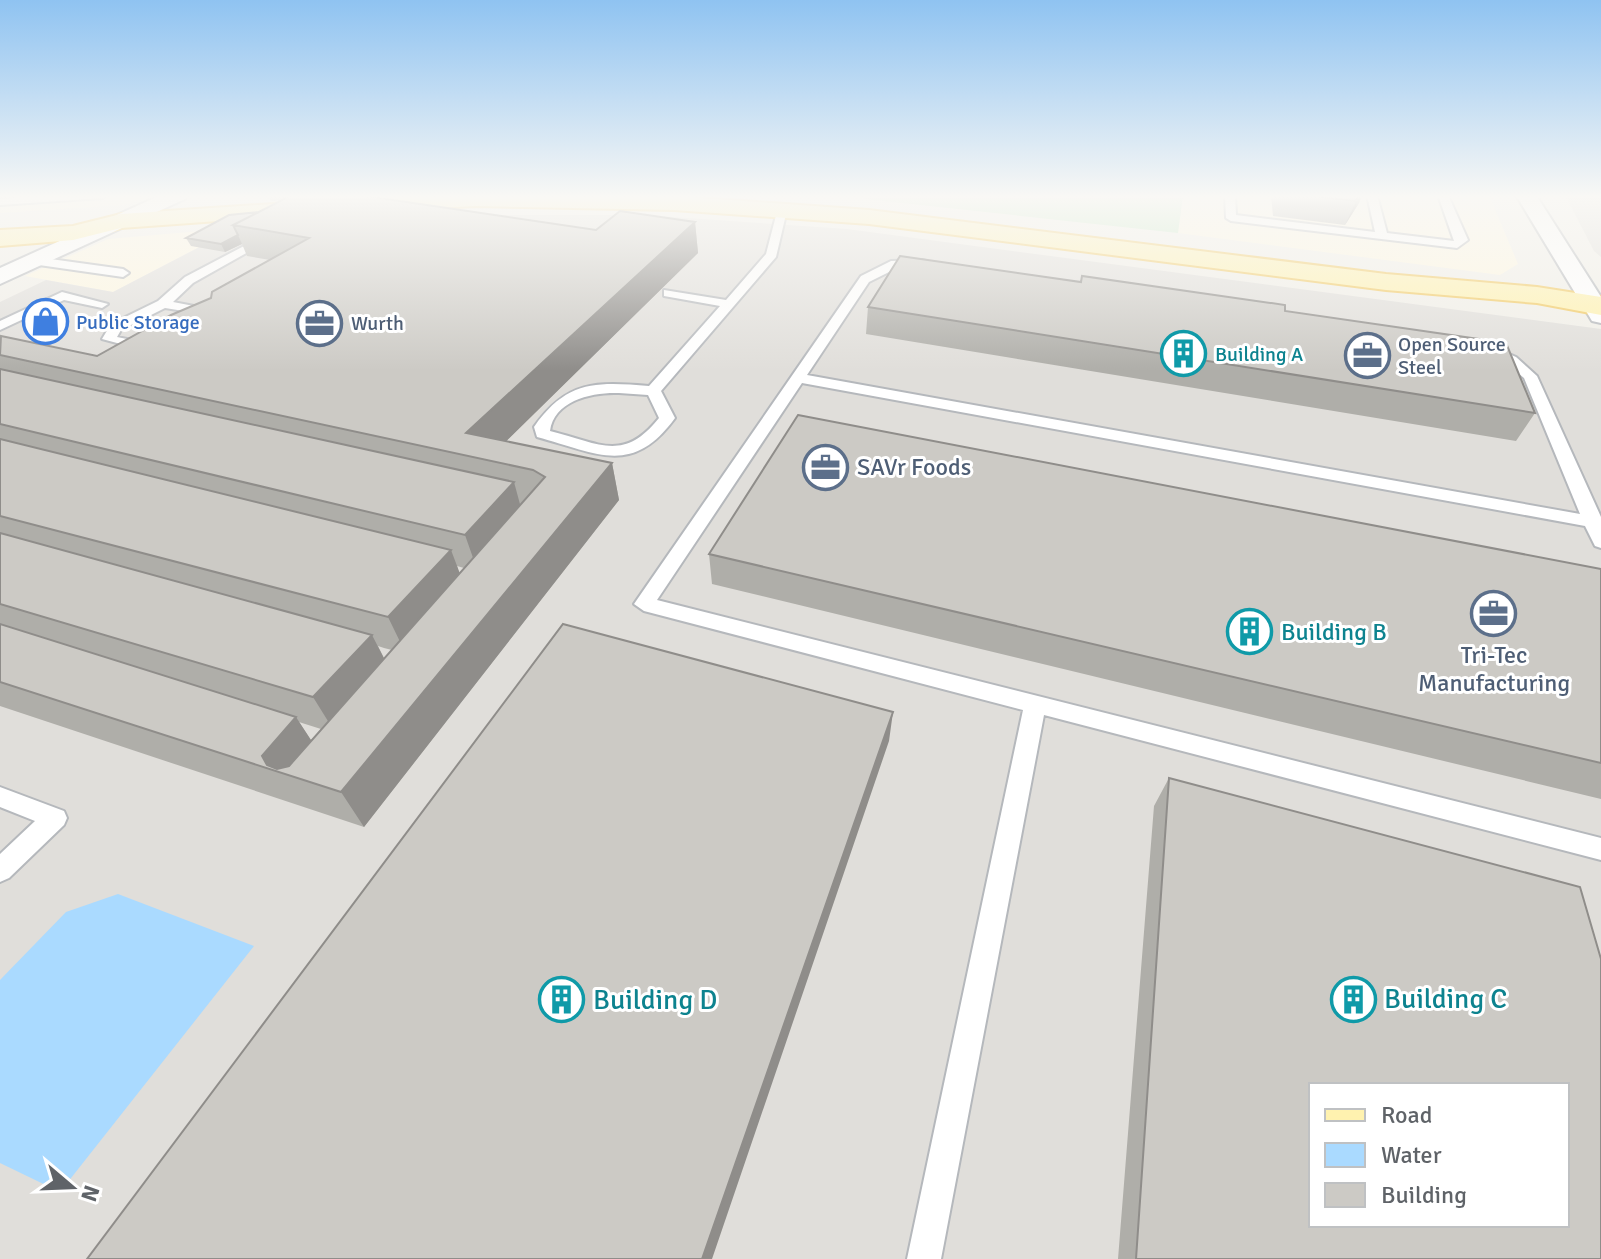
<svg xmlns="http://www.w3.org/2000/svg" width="1601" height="1259" viewBox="0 0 1601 1259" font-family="Signika,sans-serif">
	<rect width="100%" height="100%" fill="#f1efe8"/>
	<path fill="#fef7e0" d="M 0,195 L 155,195 L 124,205 L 0,213 Z
		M 1183,195 L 1489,195 L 1518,264 L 1500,275 L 1178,233 Z
		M 236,228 L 113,292 L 25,276 L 108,239 Z"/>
	<path fill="#e0deda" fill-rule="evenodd" d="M 1565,195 L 1601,195 L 1601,257 L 1594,251 Z
		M 496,215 L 643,215 L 847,229 L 1601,329 L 1601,1259 L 0,1259 L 0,302 L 46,280 L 113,292 L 236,228 ZM 1311,1085 L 1567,1085 L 1567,1225 L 1311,1225 Z"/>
	<path fill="#c5e8c5" d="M 868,195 L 1183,195 L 1178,233 L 865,199 Z"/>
	<path fill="#aadaff" d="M 118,894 L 254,946 L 60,1192 L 0,1163 L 0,980 L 66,912 Z"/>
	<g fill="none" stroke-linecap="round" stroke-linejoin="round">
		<defs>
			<path id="service" d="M 54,195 L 107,195 L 102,198 L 0,205 L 0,199 Z
				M 1225,195 L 1235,195 L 1236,215 L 1375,232 L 1367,195 L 1377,195 L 1387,233 L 1454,241 L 1438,195 L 1448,195 L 1468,240 L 1457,248 L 1231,221 L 1226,218 Z
				M 778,208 L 787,210 L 776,257 L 661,391 L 675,418 C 632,477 597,453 537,437 L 534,427 C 567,380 596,382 649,386 L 720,306 L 664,296 L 664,290 L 726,300 L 766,254 ZM 619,393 L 648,395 L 659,418 C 623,463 599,443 550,431 C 554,400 593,392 619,393 Z
				M 263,236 L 273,238 L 193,283 L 173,302 L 215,310 L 215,316 L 165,308 L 121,330 L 117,337 L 152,344 L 152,350 L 147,351 L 102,339 L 111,324 L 158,301 L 185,277 Z
				M 36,257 L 123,269 L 129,273 L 123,277 L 32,264 L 32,258 Z
				M 922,260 L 926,261 L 926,267 L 897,268 L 869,282 L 807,375 L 1580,514 L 1524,378 L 1506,363 L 1486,353 L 1484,350 L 1491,346 L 1516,357 L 1537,376 L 1601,517 L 1601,548 L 1595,546 L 1585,526 L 802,383 L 657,600 L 1601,838 L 1601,860 L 1044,715 L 941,1259 L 907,1259 L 1023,710 L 644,611 L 634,604 L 861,276 L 891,261 Z
				M 62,292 L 108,304 L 102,308 L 64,300 L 0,330 L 0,321 Z
				M 0,787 L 64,811 L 67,818 L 64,825 L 9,878 L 0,882 L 0,854 L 35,821 L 0,807 Z"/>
			<path id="minor" d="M 161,195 L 188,195 L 185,199 L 0,284 L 0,268 Z
				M 1516,195 L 1536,195 L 1601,297 L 1601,323 L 1592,321 L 1589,316 Z"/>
			<path id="primary" d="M 409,195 L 674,196 L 869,210 L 1386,274 L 1537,287 L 1601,297 L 1601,315 L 1537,303 L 1386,290 L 869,224 L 674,210 L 476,206 L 327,213 L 121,228 L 73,240 L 0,246 L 0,230 L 73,226 L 121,214 Z"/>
		</defs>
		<use href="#service" stroke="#b5b8bc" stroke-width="4"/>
		<use href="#minor" stroke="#b5b8bc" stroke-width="4"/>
		<use href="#primary" stroke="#f2c960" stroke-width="4"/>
		<use href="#service" fill="#fff" fill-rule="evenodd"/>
		<use href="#minor" fill="#fff" fill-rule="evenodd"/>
		<use href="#primary" fill="#fff2af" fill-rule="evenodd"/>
	</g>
	<path fill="#afaea9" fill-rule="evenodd" d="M 269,195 L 361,195 L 596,230 L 695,222 L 698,253 L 506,441 L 612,463 L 619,500 L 364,827 L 0,706 L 0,336 L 97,356 L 211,298 L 270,260 L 247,256 L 242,244 L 225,252 L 191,246 L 186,238 L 259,212 L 282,200 L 271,201 ZM 457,566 L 464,568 L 459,573 ZM 378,646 L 384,648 L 392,650 L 384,658 ZM 299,722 L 302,723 L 321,729 L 311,740 Z
		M 1271,195 L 1362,195 L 1359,203 L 1345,225 L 1273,216 Z
		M 868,307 L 1285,311 L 1535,413 L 1516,441 L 866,334 Z
		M 709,554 L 1601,569 L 1601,799 L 712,584 Z
		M 1169,778 L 1601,1259 L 1118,1259 L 1154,806 Z"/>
	<path fill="#8f8d8a" d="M 1359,195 L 1362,195 L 1359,203 L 1345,225 Z
		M 695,222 L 698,253 L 487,460 L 466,433 Z
		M 238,235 L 242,244 L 225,252 L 221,244 Z
		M 612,463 L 619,500 L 364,827 L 341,792 Z
		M 514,482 L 524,519 L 478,572 L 465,535 Z
		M 451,550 L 465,587 L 406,654 L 388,617 Z
		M 372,635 L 391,672 L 336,734 L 313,697 Z
		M 893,712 L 889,741 L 712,1259 L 702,1259 Z
		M 296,717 L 320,754 L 300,778 L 267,765 L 262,756 Z"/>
	<path fill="#cccac5" stroke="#8f8d8a" stroke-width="2" fill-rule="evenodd" d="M 292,195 L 359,195 L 596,230 L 620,211 L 695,222 L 466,433 L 612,463 L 341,792 L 0,682 L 0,624 L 296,717 L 262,756 L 267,765 L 277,769 L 289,766 L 545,477 L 533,470 L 0,355 L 1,336 L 97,356 L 171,315 L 211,298 L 212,292 L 309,238 L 233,225 Z
		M 1305,195 L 1359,195 L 1355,201 Z
		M 259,212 L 233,225 L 238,235 L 221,244 L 186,238 L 229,215 Z
		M 900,256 L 1081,282 L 1082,276 L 1285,305 L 1285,311 L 1506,343 L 1535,413 L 868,307 Z
		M 0,369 L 514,482 L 465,535 L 0,424 Z
		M 798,415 L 1601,569 L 1601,763 L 709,554 Z
		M 0,439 L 451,550 L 388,617 L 0,516 Z
		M 0,533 L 372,635 L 313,697 L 0,604 Z
		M 563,624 L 893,712 L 702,1259 L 87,1259 Z
		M 1169,778 L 1580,887 L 1601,959 L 1601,1259 L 1136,1259 ZM 1311,1085 L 1567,1085 L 1567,1225 L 1311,1225 Z"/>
	<linearGradient id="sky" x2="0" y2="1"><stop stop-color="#8fc3f1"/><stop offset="0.53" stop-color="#f9f8f5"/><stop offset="1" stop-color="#f9f8f5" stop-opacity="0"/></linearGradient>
	<rect width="1601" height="371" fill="url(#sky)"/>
	<defs>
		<symbol id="shop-ring" viewBox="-11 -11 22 22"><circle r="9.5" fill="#fff" stroke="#3f7fe0" stroke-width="1.5"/><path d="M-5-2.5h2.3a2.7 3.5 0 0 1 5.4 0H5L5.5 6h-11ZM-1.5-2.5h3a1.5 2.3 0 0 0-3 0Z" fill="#3f7fe0"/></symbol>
		<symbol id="office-ring" viewBox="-11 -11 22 22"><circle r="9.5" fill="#fff" stroke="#5c6f8a" stroke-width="1.5"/><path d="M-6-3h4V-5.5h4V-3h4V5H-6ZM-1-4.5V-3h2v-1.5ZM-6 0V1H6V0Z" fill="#5c6f8a"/></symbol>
		<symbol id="building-ring" viewBox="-11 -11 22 22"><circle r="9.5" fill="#fff" stroke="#0f9aa8" stroke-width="1.5"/><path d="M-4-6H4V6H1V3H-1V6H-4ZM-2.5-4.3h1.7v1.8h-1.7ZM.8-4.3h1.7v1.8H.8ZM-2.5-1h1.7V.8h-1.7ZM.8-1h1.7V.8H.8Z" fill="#0f9aa8"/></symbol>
	</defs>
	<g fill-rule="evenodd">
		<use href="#shop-ring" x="20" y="296" width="51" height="51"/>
		<use href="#office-ring" x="294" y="298" width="51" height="51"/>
		<use href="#building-ring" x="1158" y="328" width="51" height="51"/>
		<use href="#office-ring" x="1342" y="330" width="51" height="51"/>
		<use href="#office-ring" x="800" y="442" width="51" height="51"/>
		<use href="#office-ring" x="1468" y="588" width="51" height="51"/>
		<use href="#building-ring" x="1224" y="606" width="51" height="51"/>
		<use href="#building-ring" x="1328" y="974" width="51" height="51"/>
		<use href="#building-ring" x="536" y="974" width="51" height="51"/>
	</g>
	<g text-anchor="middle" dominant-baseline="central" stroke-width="6" stroke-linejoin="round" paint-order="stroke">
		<g font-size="20" fill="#366cbe" stroke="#fff" text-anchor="start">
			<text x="76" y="322">Public Storage</text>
		</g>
		<g font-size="20" fill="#4e5e75" stroke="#fff" text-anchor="start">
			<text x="351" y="323">Wurth</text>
			<text x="1398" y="344">Open Source<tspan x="1398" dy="23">Steel</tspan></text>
		</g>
		<g font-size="20" fill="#0d838f" stroke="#fff" text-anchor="start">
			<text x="1215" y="354">Building A</text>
		</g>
		<g font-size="24" fill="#4e5e75" stroke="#fff" text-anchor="start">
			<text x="857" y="467">SAVr Foods</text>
			<text x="1494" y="655" text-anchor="middle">Tri-Tec<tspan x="1494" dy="28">Manufacturing</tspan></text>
		</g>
		<g font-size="24" fill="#0d838f" stroke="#fff" text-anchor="start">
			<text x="1281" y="632">Building B</text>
		</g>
		<g font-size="28" fill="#0d838f" stroke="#fff" text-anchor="start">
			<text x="1384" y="999">Building C</text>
			<text x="593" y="1000">Building D</text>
		</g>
	</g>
	<rect x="1309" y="1083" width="260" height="144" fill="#ffffff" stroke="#bfc1c3" stroke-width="2"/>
	<rect x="1325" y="1109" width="40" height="12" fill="#fff2af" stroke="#bfc1c3" stroke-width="2"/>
	<text x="1381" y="1123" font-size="24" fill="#5f6368">Road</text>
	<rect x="1325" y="1143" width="40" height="24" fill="#aadaff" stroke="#bfc1c3" stroke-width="2"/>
	<text x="1381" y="1163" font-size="24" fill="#5f6368">Water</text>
	<rect x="1325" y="1183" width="40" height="24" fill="#cccac5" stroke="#bfc1c3" stroke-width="2"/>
	<text x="1381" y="1203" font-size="24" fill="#5f6368">Building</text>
	<g transform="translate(72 1187) rotate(109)" stroke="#ffffff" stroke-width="6" paint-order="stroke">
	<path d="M0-6L14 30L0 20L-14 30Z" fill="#5f6368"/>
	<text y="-12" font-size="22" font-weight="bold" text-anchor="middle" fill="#5f6368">N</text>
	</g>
</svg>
